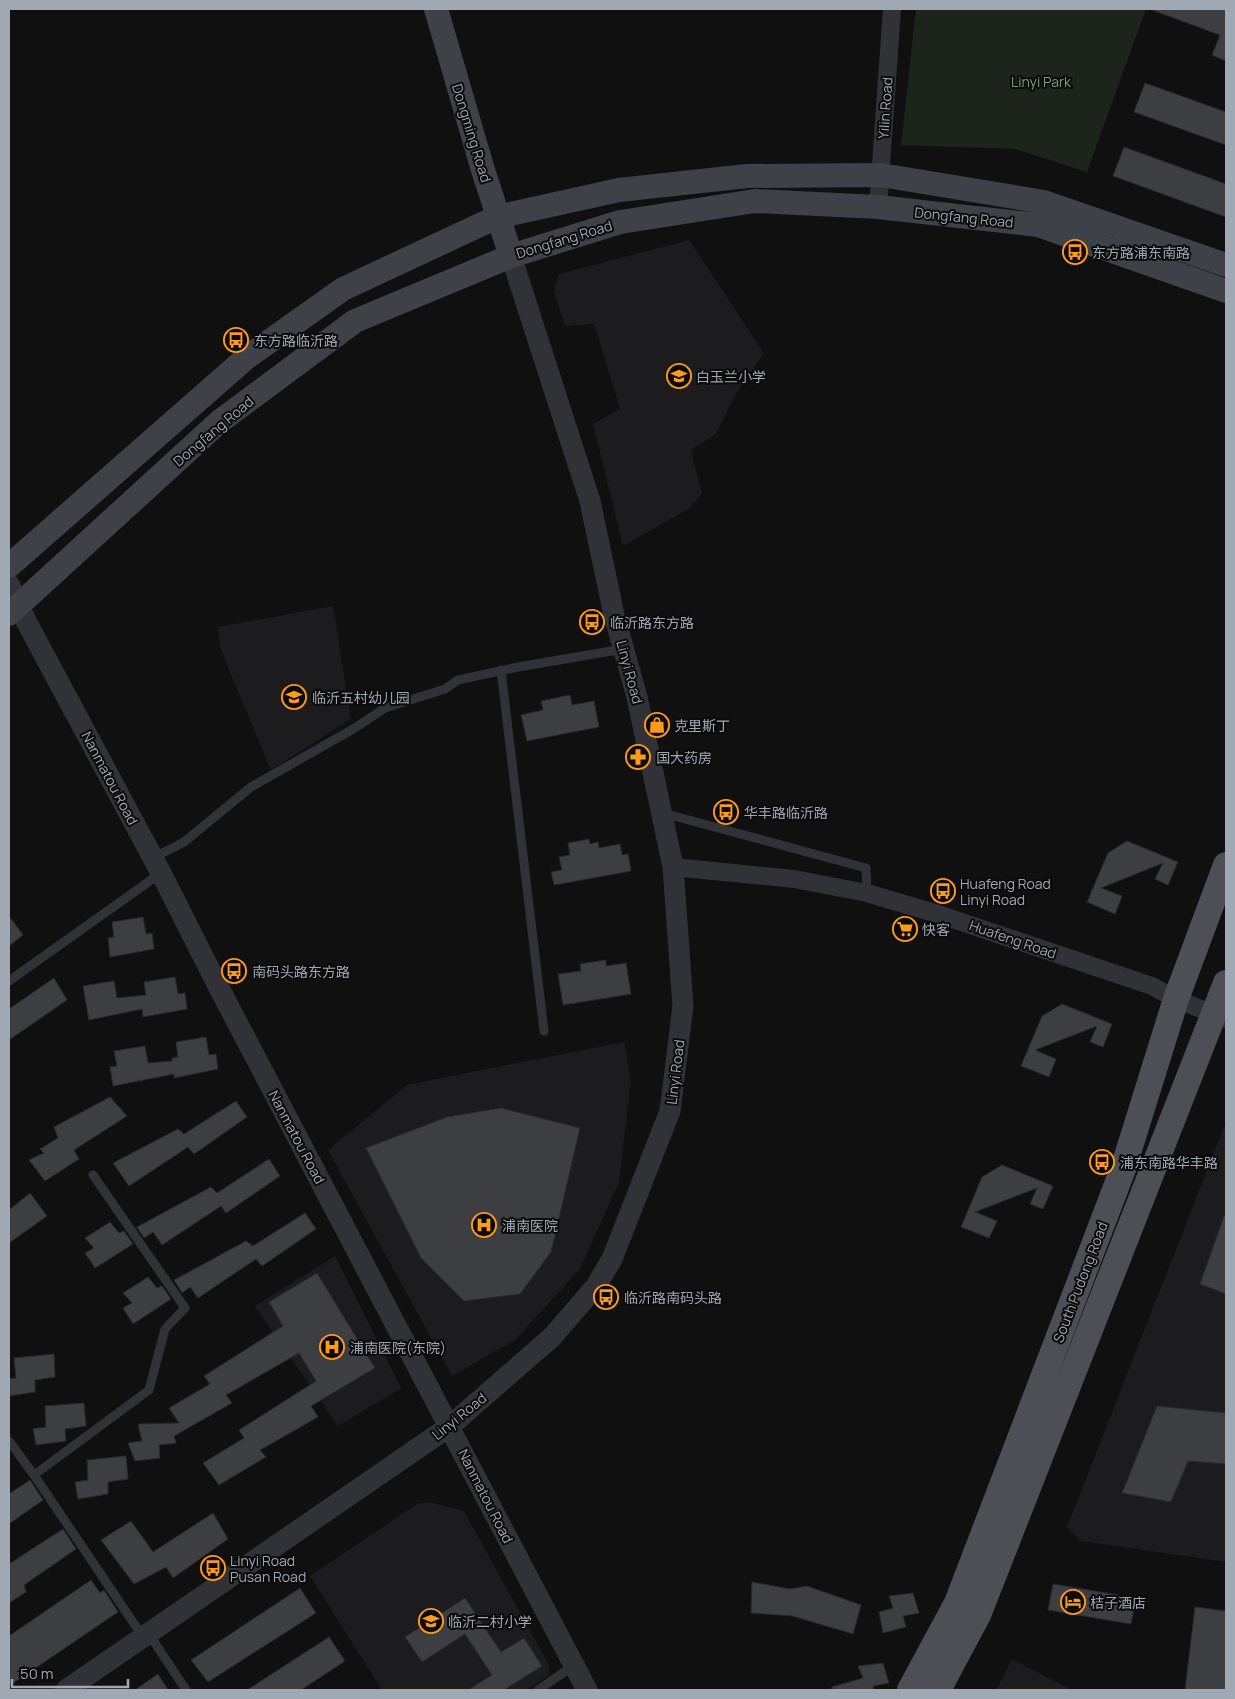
<svg xmlns="http://www.w3.org/2000/svg" width="1235" height="1699" viewBox="0 0 1235 1699" font-family="Manrope,'Noto Sans SC',sans-serif">
	<rect width="100%" height="100%" fill="#101011"/>
	<path fill="#1c1c1f" d="M 689,240 L 764,353 L 733,399 L 716,434 L 691,450 L 702,494 L 690,508 L 623,546 L 593,424 L 620,409 L 594,324 L 565,326 L 554,292 L 559,274 Z
		M 333,606 L 351,719 L 271,770 L 231,675 L 220,646 L 218,627 Z
		M 624,1042 L 631,1080 L 619,1182 L 580,1269 L 515,1340 L 452,1376 L 328,1150 L 407,1085 Z
		M 1226,1122 L 1226,1562 L 1081,1541 L 1067,1527 Z
		M 335,1256 L 401,1388 L 338,1426 L 255,1306 Z
		M 429,1502 L 464,1511 L 549,1665 L 548,1676 L 526,1690 L 382,1690 L 310,1576 L 417,1504 Z
		M 1012,1659 L 1068,1688 L 1069,1690 L 996,1690 Z"/>
	<path fill="#1c241c" d="M 916,9 L 1146,9 L 1087,172 L 1015,149 L 901,145 Z"/>
	<path fill="#3c3e42" stroke="#2a2a2e" d="M 1152,9 L 1226,9 L 1226,61 L 1212,55 L 1220,35 L 1152,10 Z
		M 1145,83 L 1226,112 L 1226,145 L 1134,112 Z
		M 1124,147 L 1226,184 L 1226,217 L 1113,176 Z
		M 570,695 L 572,705 L 594,701 L 599,727 L 527,741 L 521,715 L 543,710 L 541,701 Z
		M 589,839 L 590,844 L 598,842 L 599,848 L 620,844 L 622,855 L 628,854 L 631,871 L 554,885 L 551,872 L 562,870 L 559,857 L 570,855 L 568,843 Z
		M 1127,841 L 1178,862 L 1168,885 L 1155,879 L 1163,863 L 1101,888 L 1122,896 L 1115,914 L 1087,902 L 1108,853 Z
		M 9,916 L 23,935 L 9,946 Z
		M 143,917 L 146,934 L 152,933 L 154,949 L 110,957 L 108,938 L 114,937 L 112,922 Z
		M 606,960 L 606,966 L 626,963 L 631,994 L 563,1005 L 558,974 L 581,971 L 580,964 Z
		M 175,977 L 178,994 L 185,993 L 187,1009 L 143,1017 L 142,1009 L 89,1020 L 83,986 L 114,981 L 117,998 L 146,995 L 144,982 Z
		M 54,978 L 67,1000 L 9,1040 L 9,1009 Z
		M 1062,1004 L 1112,1024 L 1103,1047 L 1090,1042 L 1097,1026 L 1035,1050 L 1056,1059 L 1049,1077 L 1021,1066 L 1042,1016 Z
		M 206,1037 L 209,1055 L 216,1054 L 218,1069 L 174,1078 L 174,1074 L 113,1086 L 110,1067 L 117,1066 L 114,1051 L 145,1046 L 148,1063 L 172,1061 L 172,1058 L 178,1057 L 176,1042 Z
		M 110,1097 L 127,1116 L 74,1150 L 79,1159 L 45,1181 L 29,1160 L 44,1153 L 40,1149 L 58,1138 L 54,1127 Z
		M 236,1101 L 247,1117 L 194,1154 L 188,1147 L 129,1186 L 113,1163 L 178,1129 L 184,1134 Z
		M 501,1108 L 580,1128 L 551,1252 L 520,1294 L 464,1301 L 421,1258 L 366,1148 L 447,1117 Z
		M 269,1159 L 280,1176 L 226,1213 L 221,1206 L 162,1245 L 153,1232 L 144,1238 L 137,1227 L 211,1187 L 217,1193 Z
		M 1002,1165 L 1053,1186 L 1043,1209 L 1030,1204 L 1037,1188 L 975,1212 L 997,1221 L 989,1238 L 961,1227 L 982,1177 Z
		M 30,1193 L 47,1216 L 9,1243 L 9,1210 Z
		M 305,1213 L 316,1229 L 262,1266 L 256,1259 L 198,1298 L 190,1287 L 182,1293 L 174,1280 L 246,1241 L 253,1246 Z
		M 1224,1216 L 1226,1216 L 1226,1294 L 1200,1284 Z
		M 110,1222 L 119,1233 L 124,1231 L 133,1244 L 95,1268 L 85,1253 L 94,1248 L 85,1238 Z
		M 317,1273 L 375,1368 L 311,1406 L 318,1417 L 260,1450 L 266,1457 L 219,1485 L 203,1463 L 244,1438 L 239,1430 L 316,1381 L 299,1353 L 226,1395 L 232,1403 L 174,1436 L 176,1443 L 159,1445 L 160,1458 L 135,1461 L 128,1443 L 142,1441 L 138,1424 L 179,1423 L 169,1408 L 210,1384 L 204,1376 L 283,1326 L 269,1302 Z
		M 148,1277 L 157,1288 L 162,1286 L 171,1299 L 133,1324 L 123,1308 L 132,1303 L 123,1293 Z
		M 54,1354 L 55,1377 L 35,1380 L 35,1392 L 9,1396 L 9,1379 L 16,1378 L 14,1358 Z
		M 84,1403 L 86,1426 L 65,1429 L 66,1441 L 36,1445 L 33,1429 L 46,1427 L 45,1406 Z
		M 1157,1406 L 1226,1413 L 1226,1464 L 1188,1461 L 1171,1502 L 1122,1493 Z
		M 126,1456 L 128,1479 L 108,1482 L 108,1494 L 78,1499 L 75,1482 L 88,1480 L 87,1460 Z
		M 30,1480 L 43,1500 L 9,1524 L 9,1494 Z
		M 213,1513 L 228,1539 L 173,1578 L 166,1567 L 134,1584 L 101,1540 L 131,1521 L 153,1552 Z
		M 63,1529 L 76,1549 L 24,1585 L 26,1592 L 9,1603 L 9,1564 Z
		M 91,1580 L 100,1593 L 104,1590 L 118,1612 L 9,1686 L 9,1636 Z
		M 752,1582 L 790,1589 L 807,1586 L 861,1605 L 853,1634 L 793,1616 L 751,1613 Z
		M 1053,1584 L 1136,1598 L 1131,1624 L 1048,1610 Z
		M 300,1588 L 316,1613 L 208,1682 L 191,1660 Z
		M 913,1593 L 919,1613 L 903,1616 L 906,1627 L 883,1633 L 879,1612 L 893,1608 L 889,1596 Z
		M 465,1598 L 501,1652 L 524,1638 L 542,1666 L 504,1690 L 468,1690 L 492,1675 L 465,1634 L 422,1662 L 405,1637 Z
		M 1195,1607 L 1226,1611 L 1226,1690 L 1185,1690 Z
		M 329,1637 L 345,1661 L 301,1690 L 247,1690 Z
		M 883,1663 L 889,1683 L 873,1686 L 874,1690 L 832,1690 L 832,1687 L 863,1678 L 858,1666 Z
		M 158,1674 L 168,1690 L 135,1690 Z"/>
	<g fill="none" stroke-linecap="round" stroke-linejoin="round">
		<path stroke="#313237" stroke-width="9" d="M 501,670 L 544,1031
			M 663,813 L 866,868 L 867,893
			M 153,858 L 184,842 L 251,787 L 355,728 L 385,708 L 445,689 L 458,680 L 518,667 L 623,649
			M 9,981 L 161,873
			M 9,1441 L 34,1475 L 143,1637
			M 34,1475 L 149,1390 L 165,1329 L 185,1308 L 93,1175
			M 149,1634 L 186,1690
			M 538,1690 L 573,1666"/>
		<path stroke="#313237" stroke-width="18" d="M 878,207 L 892,9
			M 673,867 L 794,879 L 867,893 L 938,914 L 1152,986 L 1176,999 L 1226,1019"/>
		<path stroke="#313237" stroke-width="21" d="M 9,584 L 26,621 L 161,873 L 217,984 L 587,1690
			M 66,1690 L 450,1426 L 552,1337 L 596,1286 L 612,1259 L 670,1111 L 683,1006 L 673,867 L 637,697 L 614,615 L 590,501 L 511,256"/>
		<path stroke="#3e4147" stroke-width="24" d="M 436,9 L 483,170 L 511,256
			M 9,566 L 246,358 L 343,289 L 497,217 L 619,190 L 747,176 L 881,175 L 1044,202 L 1226,265
			M 9,614 L 219,422 L 355,321 L 511,256 L 620,222 L 755,201 L 878,207 L 1038,225 L 1226,291"/>
		<path stroke="#4c4f56" stroke-width="26" d="M 910,1690 L 957,1603 L 1123,1169 L 1176,999 L 1226,865
			M 938,1690 L 978,1615 L 1226,983"/>
	</g>
	<defs>
		<symbol id="bus-ring" viewBox="-11 -11 22 22"><circle r="9.5" fill="#0b0b0c" stroke="#ff9a1a" stroke-width="1.5"/><path d="M-5-6H5V4H4V6H2V4H-2V6H-4V4H-5ZM-3.5-4V0h7V-4ZM-3.5 1.2v1.5H-2V1.2ZM2 1.2v1.5H3.5V1.2Z" fill="#ff9a1a"/></symbol>
		<symbol id="school-ring" viewBox="-11 -11 22 22"><circle r="9.5" fill="#0b0b0c" stroke="#ff9a1a" stroke-width="1.5"/><path d="M0-5L7-2L0 1L-7-2ZM-4 1L0 2.5L4 1V4Q0 6-4 4Z" fill="#ff9a1a"/></symbol>
		<symbol id="shop-ring" viewBox="-11 -11 22 22"><circle r="9.5" fill="#0b0b0c" stroke="#ff9a1a" stroke-width="1.5"/><path d="M-5-2.5h2.3a2.7 3.5 0 0 1 5.4 0H5L5.5 6h-11ZM-1.5-2.5h3a1.5 2.3 0 0 0-3 0Z" fill="#ff9a1a"/></symbol>
		<symbol id="pharmacy-ring" viewBox="-11 -11 22 22"><circle r="9.5" fill="#0b0b0c" stroke="#ff9a1a" stroke-width="1.5"/><path d="M-2-6h4v4h4v4h-4v4h-4v-4h-4v-4h4Z" fill="#ff9a1a"/></symbol>
		<symbol id="supermarket-ring" viewBox="-11 -11 22 22"><circle r="9.5" fill="#0b0b0c" stroke="#ff9a1a" stroke-width="1.5"/><path d="M-6-5.5h2.5l.6 2H6L4.5 2H-2.5L-4.4-4H-6ZM-1.5 3.2a1.3 1.3 0 1 0 .1 0ZM3 3.2a1.3 1.3 0 1 0 .1 0Z" fill="#ff9a1a"/></symbol>
		<symbol id="hospital-ring" viewBox="-11 -11 22 22"><circle r="9.5" fill="#0b0b0c" stroke="#ff9a1a" stroke-width="1.5"/><path d="M-5-5h3v3.5h4V-5h3V5h-3V1.5h-4V5h-3Z" fill="#ff9a1a"/></symbol>
		<symbol id="hotel-ring" viewBox="-11 -11 22 22"><circle r="9.5" fill="#0b0b0c" stroke="#ff9a1a" stroke-width="1.5"/><path d="M-6-4.5h1.5V1H6V5H4.5V3h-9V5H-6ZM-4 0a1.8 1.8 0 1 1 3.6 0ZM.5 0V-2.5h3Q6-2.5 6 0Z" fill="#ff9a1a"/></symbol>
	</defs>
	<g fill-rule="evenodd">
		<use href="#bus-ring" x="1061" y="238" width="28" height="28"/>
		<use href="#bus-ring" x="222" y="326" width="28" height="28"/>
		<use href="#school-ring" x="665" y="362" width="28" height="28"/>
		<use href="#bus-ring" x="578" y="608" width="28" height="28"/>
		<use href="#school-ring" x="280" y="683" width="28" height="28"/>
		<use href="#shop-ring" x="643" y="711" width="28" height="28"/>
		<use href="#pharmacy-ring" x="624" y="743" width="28" height="28"/>
		<use href="#bus-ring" x="712" y="798" width="28" height="28"/>
		<use href="#bus-ring" x="929" y="877" width="28" height="28"/>
		<use href="#supermarket-ring" x="891" y="915" width="28" height="28"/>
		<use href="#bus-ring" x="220" y="957" width="28" height="28"/>
		<use href="#bus-ring" x="1088" y="1148" width="28" height="28"/>
		<use href="#hospital-ring" x="470" y="1211" width="28" height="28"/>
		<use href="#bus-ring" x="592" y="1283" width="28" height="28"/>
		<use href="#hospital-ring" x="318" y="1333" width="28" height="28"/>
		<use href="#bus-ring" x="199" y="1554" width="28" height="28"/>
		<use href="#hotel-ring" x="1059" y="1588" width="28" height="28"/>
		<use href="#school-ring" x="417" y="1607" width="28" height="28"/>
	</g>
	<g text-anchor="middle" dominant-baseline="central" stroke-width="4" stroke-linejoin="round" paint-order="stroke">
		<g font-size="14" fill="#77a175" stroke="#0b0b0c">
			<text x="1041" y="81">Linyi Park</text>
		</g>
		<g font-size="14" fill="#a0a8b4" stroke="#0b0b0c">
			<text transform="translate(885 108) rotate(-86)">Yilin Road</text>
			<text transform="translate(472 133) rotate(73)">Dongming Road</text>
			<text transform="translate(964 217) rotate(6)">Dongfang Road</text>
			<text transform="translate(564 239) rotate(-17)">Dongfang Road</text>
			<text transform="translate(213 431) rotate(-40)">Dongfang Road</text>
			<text transform="translate(630 672) rotate(75)">Linyi Road</text>
			<text transform="translate(110 778) rotate(62)">Nanmatou Road</text>
			<text transform="translate(1013 939) rotate(19)">Huafeng Road</text>
			<text transform="translate(675 1072) rotate(-83)">Linyi Road</text>
			<text transform="translate(297 1137) rotate(62)">Nanmatou Road</text>
			<text transform="translate(1080 1282) rotate(-69)">South Pudong Road</text>
			<text transform="translate(459 1416) rotate(-39)">Linyi Road</text>
			<text transform="translate(486 1496) rotate(63)">Nanmatou Road</text>
		</g>
		<g font-size="14" fill="#a0a8b4" stroke="#0b0b0c" text-anchor="start">
			<text x="1092" y="252">东方路浦东南路</text>
			<text x="254" y="340">东方路临沂路</text>
			<text x="696" y="376">白玉兰小学</text>
			<text x="610" y="622">临沂路东方路</text>
			<text x="312" y="697">临沂五村幼儿园</text>
			<text x="674" y="725">克里斯丁</text>
			<text x="656" y="757">国大药房</text>
			<text x="744" y="812">华丰路临沂路</text>
			<text x="960" y="883">Huafeng Road<tspan x="960" dy="16">Linyi Road</tspan></text>
			<text x="922" y="929">快客</text>
			<text x="252" y="971">南码头路东方路</text>
			<text x="1120" y="1162">浦东南路华丰路</text>
			<text x="502" y="1225">浦南医院</text>
			<text x="624" y="1297">临沂路南码头路</text>
			<text x="350" y="1347">浦南医院(东院)</text>
			<text x="230" y="1560">Linyi Road<tspan x="230" dy="16">Pusan Road</tspan></text>
			<text x="1090" y="1602">桔子酒店</text>
			<text x="448" y="1621">临沂二村小学</text>
		</g>
	</g>
	<rect width="1235" height="1699" fill="none" stroke="#a0a8b4" stroke-width="20"/>
	<path d="M12 1679v8h116v-8" fill="none" stroke="#a0a8b4" stroke-width="2.5"/>
	<text x="20" y="1679" font-size="15" fill="#a0a8b4" stroke="#0b0b0c" stroke-width="4" paint-order="stroke">50 m</text>
</svg>
